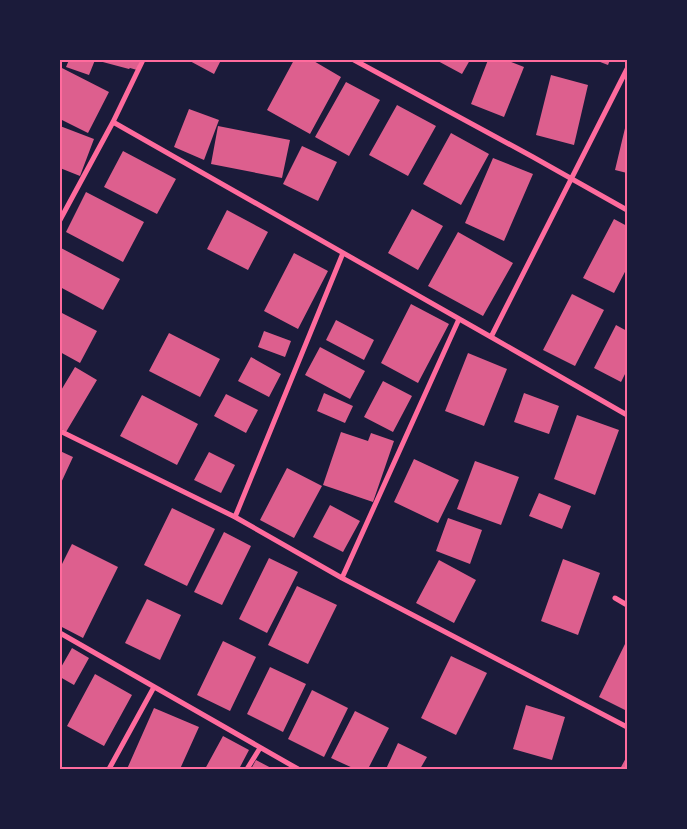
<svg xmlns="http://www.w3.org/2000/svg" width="687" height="829" viewBox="0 0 687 829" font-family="Raleway,sans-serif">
	<rect width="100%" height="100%" fill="#1b1b3a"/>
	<path fill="#dd5f8e" d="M 69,60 L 95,60 L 89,75 L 66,67 Z
		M 140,60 L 137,70 L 130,68 L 129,69 L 99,61 Z
		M 188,60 L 221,60 L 214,74 Z
		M 294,60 L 312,60 L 341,77 L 310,134 L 267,110 Z
		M 436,60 L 470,60 L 462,74 Z
		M 488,60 L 506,60 L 524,67 L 504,117 L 471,104 Z
		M 595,60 L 610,60 L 608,65 Z
		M 60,67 L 109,92 L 88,133 L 60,119 Z
		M 551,75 L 588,85 L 574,145 L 536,135 Z
		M 346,82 L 380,100 L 349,156 L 315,137 Z
		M 397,105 L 436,126 L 408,176 L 369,155 Z
		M 189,109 L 219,120 L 204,160 L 174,147 Z
		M 626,124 L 627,124 L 627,173 L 615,170 Z
		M 60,126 L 94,139 L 80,176 L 60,168 Z
		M 218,126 L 290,140 L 282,178 L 211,164 Z
		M 451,133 L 489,154 L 461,205 L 423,184 Z
		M 302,146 L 337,162 L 318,201 L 283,184 Z
		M 123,151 L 176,179 L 157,214 L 104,187 Z
		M 493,158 L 533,174 L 504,241 L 465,223 Z
		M 86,192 L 144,222 L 123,262 L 66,232 Z
		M 412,209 L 443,226 L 418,270 L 388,253 Z
		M 227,210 L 268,232 L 248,270 L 207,249 Z
		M 614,219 L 627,226 L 627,268 L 614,293 L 583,278 Z
		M 458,232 L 513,263 L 483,316 L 428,286 Z
		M 61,248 L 120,279 L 103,310 L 60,287 Z
		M 294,253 L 328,271 L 298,329 L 264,311 Z
		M 572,294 L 604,310 L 575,366 L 543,350 Z
		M 411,304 L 449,324 L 418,383 L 381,363 Z
		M 60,312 L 97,331 L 80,363 L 60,352 Z
		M 336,320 L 374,340 L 364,360 L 326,340 Z
		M 616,325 L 627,331 L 627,370 L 621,382 L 594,368 Z
		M 264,331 L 291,341 L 285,357 L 258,347 Z
		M 169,333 L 220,359 L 200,397 L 149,371 Z
		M 320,347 L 365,371 L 350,399 L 305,375 Z
		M 468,353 L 507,369 L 484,426 L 445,411 Z
		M 251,357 L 281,374 L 269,397 L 238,381 Z
		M 75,367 L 97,380 L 66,432 L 60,428 L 60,392 Z
		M 383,381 L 412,396 L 393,432 L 364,417 Z
		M 324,393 L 353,406 L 345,423 L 317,411 Z
		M 524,393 L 559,406 L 549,434 L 514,422 Z
		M 226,394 L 258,410 L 246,433 L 214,416 Z
		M 142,395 L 198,424 L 177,465 L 120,436 Z
		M 577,415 L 619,430 L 595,495 L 554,479 Z
		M 341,432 L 368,441 L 371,433 L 394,441 L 373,502 L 323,485 Z
		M 60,451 L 73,457 L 60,485 Z
		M 209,452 L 235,465 L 221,493 L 194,480 Z
		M 414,459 L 459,480 L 438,523 L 394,502 Z
		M 475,461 L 519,477 L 501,525 L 457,509 Z
		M 287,468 L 322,486 L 294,538 L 260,520 Z
		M 539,493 L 571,506 L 562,529 L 529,516 Z
		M 330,505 L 360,521 L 343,552 L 313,537 Z
		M 172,508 L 215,529 L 187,586 L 144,565 Z
		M 448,518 L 482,530 L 470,564 L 436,551 Z
		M 224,532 L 251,546 L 222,605 L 194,592 Z
		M 72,544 L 118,567 L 83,638 L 60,626 L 60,568 Z
		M 269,558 L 298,572 L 267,633 L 239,619 Z
		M 563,559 L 600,573 L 578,635 L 541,621 Z
		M 439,560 L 476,580 L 454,623 L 416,603 Z
		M 297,586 L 337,605 L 308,664 L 268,645 Z
		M 147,599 L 181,615 L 160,660 L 125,643 Z
		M 223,641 L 256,657 L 230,711 L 197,695 Z
		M 625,644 L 627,645 L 627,711 L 599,697 Z
		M 72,648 L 89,658 L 74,685 L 60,677 L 60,669 Z
		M 451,656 L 487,673 L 456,735 L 421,718 Z
		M 270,667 L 306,684 L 283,732 L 247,714 Z
		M 95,674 L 132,695 L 104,746 L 67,726 Z
		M 312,690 L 348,708 L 324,757 L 288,739 Z
		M 526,705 L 565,717 L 552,760 L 513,749 Z
		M 154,708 L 199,727 L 180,769 L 127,769 Z
		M 355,711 L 389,728 L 368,769 L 355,769 L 331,758 Z
		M 223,736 L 249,750 L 239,769 L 205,769 Z
		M 398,743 L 427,757 L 420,769 L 386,769 Z
		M 627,756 L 627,769 L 620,769 Z
		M 256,760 L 273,769 L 251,769 Z"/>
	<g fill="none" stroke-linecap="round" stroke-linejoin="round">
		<path stroke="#ff6b9d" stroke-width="5" d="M 354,60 L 533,157 L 627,210
			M 627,69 L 491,337 L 627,415
			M 113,122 L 491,337
			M 60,220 L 113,122 L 143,60
			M 60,431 L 235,517 L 342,578 L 627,727
			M 235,517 L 343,253
			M 342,578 L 459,319
			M 615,598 L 627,605
			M 60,633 L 298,769
			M 109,769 L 154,687
			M 247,769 L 260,748"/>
	</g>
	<rect width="687" height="829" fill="none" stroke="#1b1b3a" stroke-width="122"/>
	<rect x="61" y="61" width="565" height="707" fill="none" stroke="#ff6b9d" stroke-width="2"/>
</svg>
